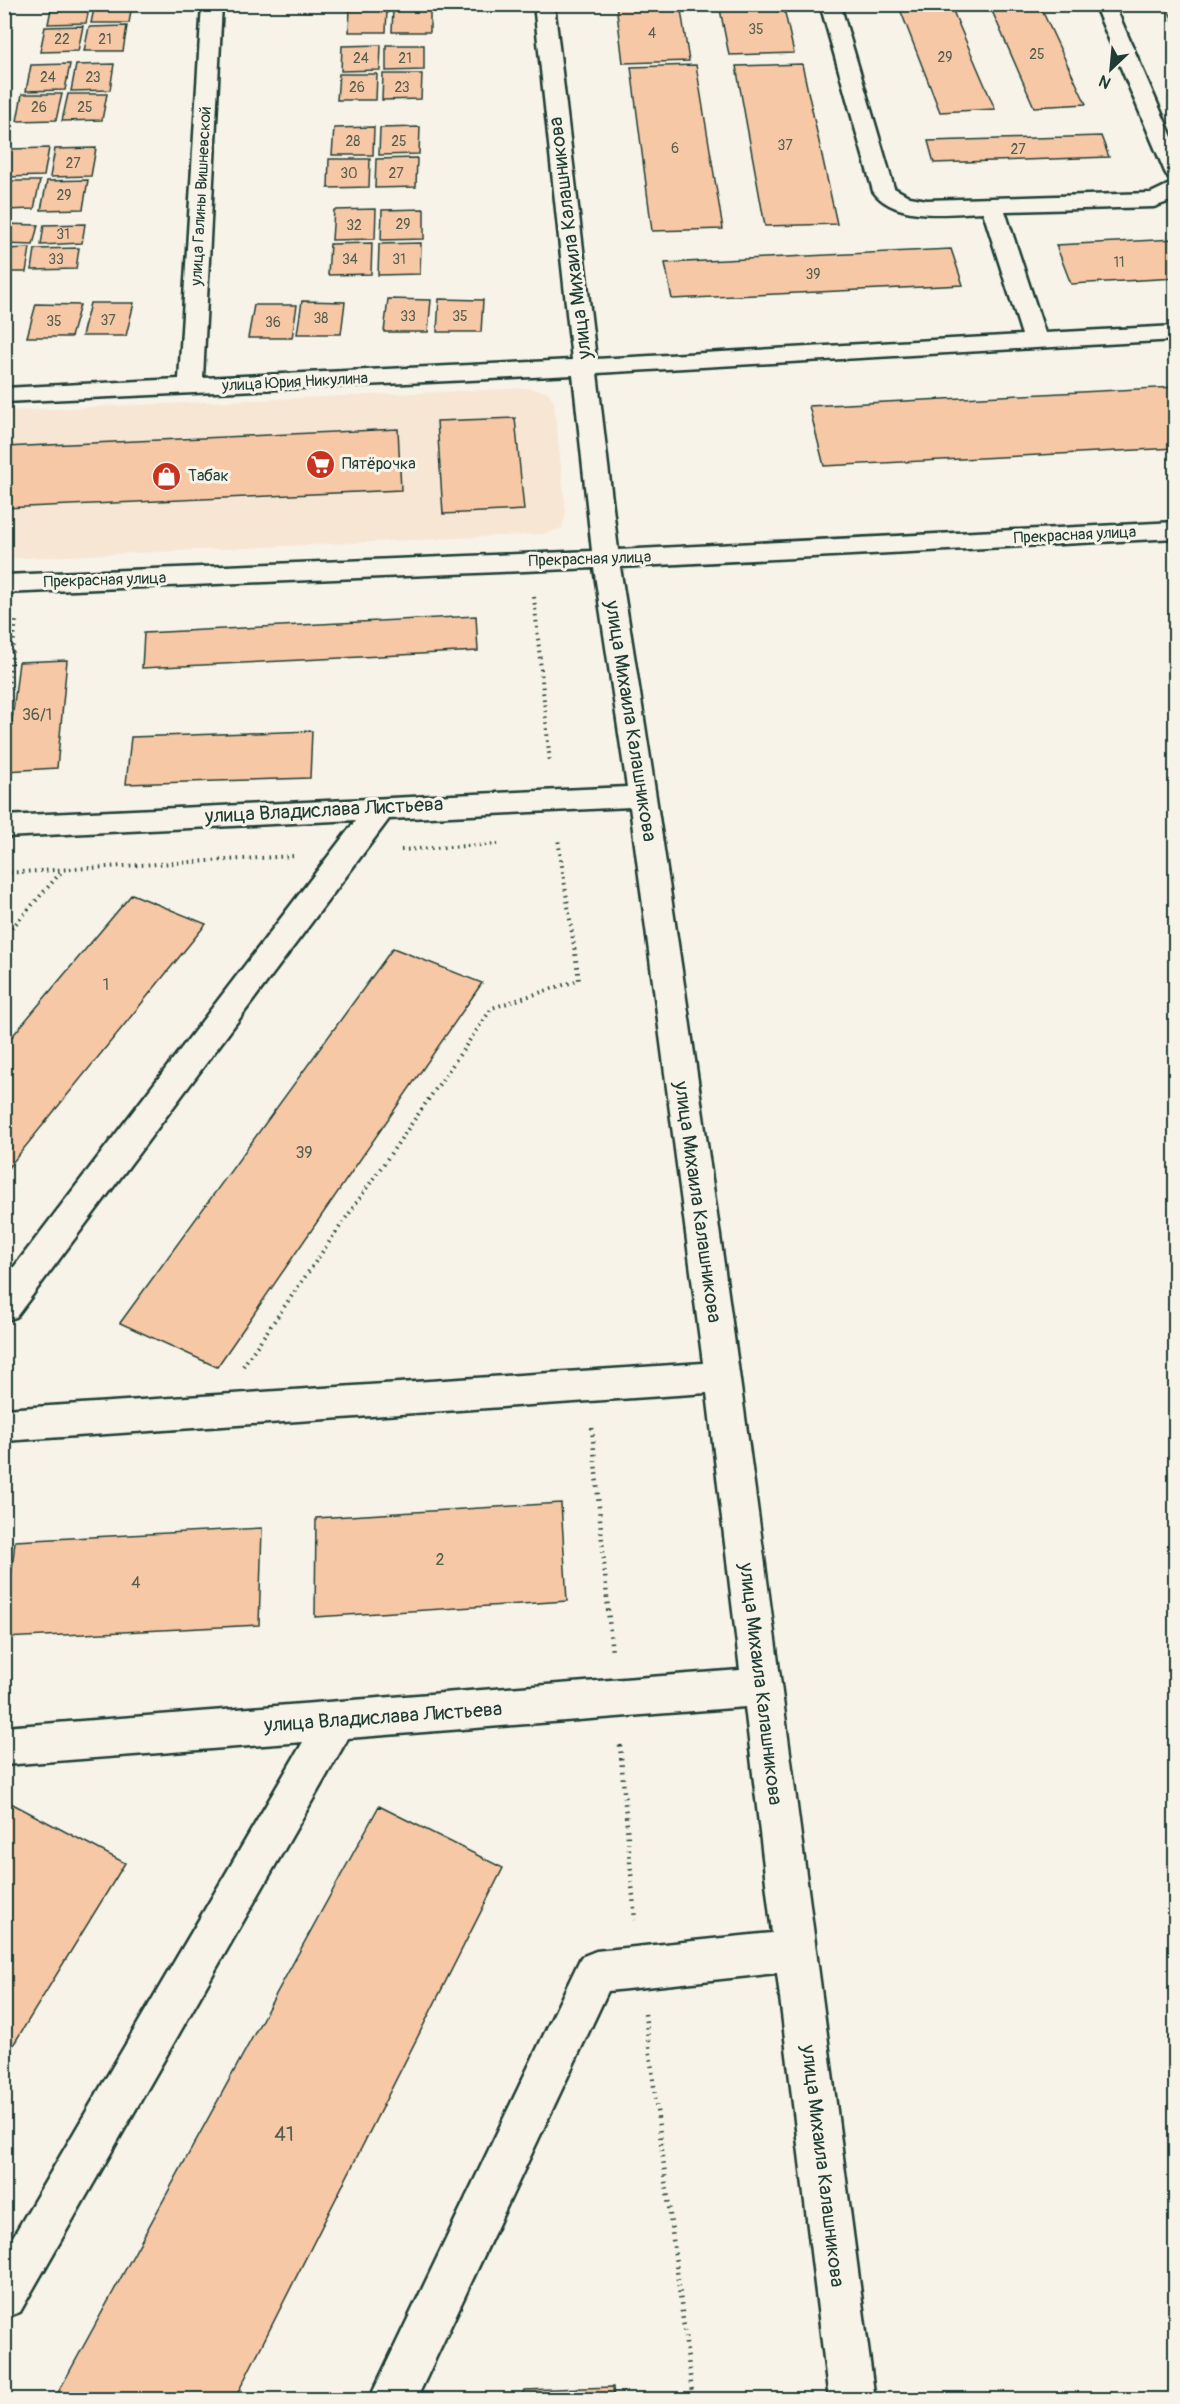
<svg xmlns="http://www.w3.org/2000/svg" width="1180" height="2404" viewBox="0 0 1180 2404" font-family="Pangolin,sans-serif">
	<rect width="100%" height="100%" fill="#f7f3e8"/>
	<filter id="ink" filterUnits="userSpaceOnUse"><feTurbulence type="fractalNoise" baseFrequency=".0167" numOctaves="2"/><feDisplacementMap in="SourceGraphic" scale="12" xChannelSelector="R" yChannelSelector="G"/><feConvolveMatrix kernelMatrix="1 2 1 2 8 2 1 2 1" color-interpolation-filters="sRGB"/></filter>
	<g filter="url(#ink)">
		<path fill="#f7e6d4" d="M 526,388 L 548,392 L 554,402 L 566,512 L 562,528 L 544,534 L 5,559 L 4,411 Z"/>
		<path fill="#f7c8a6" stroke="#1f3d34" stroke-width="1.5" d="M 52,4 L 90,4 L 86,23 L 48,24 Z
			M 95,4 L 132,4 L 129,23 L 91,23 Z
			M 616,4 L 680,4 L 689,61 L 623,63 Z
			M 719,4 L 783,4 L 794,53 L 729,55 Z
			M 898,4 L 950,4 L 995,109 L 940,112 Z
			M 989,4 L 1039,4 L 1086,104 L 1034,107 Z
			M 1165,4 L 1176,4 L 1176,26 Z
			M 430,7 L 430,32 L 392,32 L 393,8 Z
			M 350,8 L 387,8 L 386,32 L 349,32 Z
			M 83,26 L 78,51 L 40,52 L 45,27 Z
			M 127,26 L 123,51 L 84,51 L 89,27 Z
			M 381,45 L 380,70 L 341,71 L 342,46 Z
			M 386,45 L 424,45 L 424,70 L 386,71 Z
			M 70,64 L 65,90 L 26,91 L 31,65 Z
			M 114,64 L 110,90 L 71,91 L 76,65 Z
			M 802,64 L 837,224 L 765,226 L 736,66 Z
			M 696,65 L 723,229 L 652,231 L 631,67 Z
			M 339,74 L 377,74 L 376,100 L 337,100 Z
			M 383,74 L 422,74 L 421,99 L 382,100 Z
			M 22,94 L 62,94 L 56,120 L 17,121 Z
			M 68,94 L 107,94 L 102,120 L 62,121 Z
			M 374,127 L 373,155 L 332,155 L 334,128 Z
			M 420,127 L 419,154 L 379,155 L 380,128 Z
			M 1101,136 L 1109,157 L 934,163 L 928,141 Z
			M 49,148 L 44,176 L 4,177 L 9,149 Z
			M 96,148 L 91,176 L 50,177 L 55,149 Z
			M 417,158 L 416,187 L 375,188 L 376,159 Z
			M 329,159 L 370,159 L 369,187 L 328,188 Z
			M 88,180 L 83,209 L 41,210 L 47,181 Z
			M 4,181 L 40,181 L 34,209 L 4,210 Z
			M 376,209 L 375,239 L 332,240 L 334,210 Z
			M 424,209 L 424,239 L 381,240 L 382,210 Z
			M 4,224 L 38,225 L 33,245 L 4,244 Z
			M 85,224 L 82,243 L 41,245 L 44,225 Z
			M 1176,239 L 1176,278 L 1071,284 L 1056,245 Z
			M 372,243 L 371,274 L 328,275 L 330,244 Z
			M 421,243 L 420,274 L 378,275 L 379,244 Z
			M 30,248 L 26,272 L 4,272 L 4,249 Z
			M 79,248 L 76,269 L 32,270 L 35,249 Z
			M 951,249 L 963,285 L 672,299 L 665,263 Z
			M 388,299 L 431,300 L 428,332 L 384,332 Z
			M 439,299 L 483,300 L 481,332 L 437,332 Z
			M 302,301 L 345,302 L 341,334 L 297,334 Z
			M 90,303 L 134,303 L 126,336 L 82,336 Z
			M 36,304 L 80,305 L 71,337 L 27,337 Z
			M 254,305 L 297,305 L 292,338 L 248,338 Z
			M 1176,387 L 1176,448 L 824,466 L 809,406 Z
			M 515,418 L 524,510 L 443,514 L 437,421 Z
			M 398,429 L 401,490 L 4,508 L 4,447 Z
			M 476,616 L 478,651 L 142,668 L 144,633 Z
			M 67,660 L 57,768 L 6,771 L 19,662 Z
			M 312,731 L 310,778 L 126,784 L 131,737 Z
			M 132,894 L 206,924 L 4,1173 L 4,1046 Z
			M 393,948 L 482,983 L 217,1367 L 120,1323 Z
			M 561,1503 L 567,1601 L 315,1617 L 316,1518 Z
			M 262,1528 L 259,1625 L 5,1638 L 15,1541 Z
			M 7,1801 L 125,1863 L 4,2060 L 4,1806 Z
			M 379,1806 L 503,1868 L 234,2400 L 54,2400 Z
			M 613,2387 L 614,2400 L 520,2400 L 524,2390 Z"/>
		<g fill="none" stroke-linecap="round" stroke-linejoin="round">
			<defs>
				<path id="minor" d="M 202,4 L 222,4 L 203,378 L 572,360 L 534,4 L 554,4 L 596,359 L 1022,335 L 983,212 C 950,213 895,222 873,191 L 820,4 L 840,4 L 894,188 L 910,197 L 927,200 L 1151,193 L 1176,181 L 1176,199 L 1154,207 L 1005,211 L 1045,333 L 1176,326 L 1176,340 L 597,373 L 618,550 L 1176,522 L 1176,538 L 620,567 C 718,1175 794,1788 875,2400 L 829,2400 L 777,1973 L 608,1991 L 416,2400 L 369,2400 L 581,1957 L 596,1951 L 772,1933 L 745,1707 L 348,1738 L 20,2312 L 4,2318 L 4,2252 L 303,1742 L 4,1765 L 4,1727 L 740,1670 L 707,1393 L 4,1441 L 4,1409 L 703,1363 L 630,807 L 389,819 L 16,1317 L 4,1321 L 4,1280 L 356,820 L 4,837 L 4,816 L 627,787 L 594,568 L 4,593 L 4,575 L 592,551 L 573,375 L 4,402 L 4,388 L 179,379 Z
					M 1094,4 L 1114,4 L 1176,146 L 1176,178 L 1168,177 L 1165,172 Z"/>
			</defs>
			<use href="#minor" stroke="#1f3d34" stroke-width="5"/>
			<path stroke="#1f3d34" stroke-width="4" stroke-dasharray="1.5 4.5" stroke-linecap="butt" d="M 534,597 L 550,763
				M 4,724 L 16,620
				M 401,850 L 498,844
				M 4,873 L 294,856
				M 4,937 L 63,870
				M 243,1366 L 492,1008 L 579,980 L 558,839"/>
			<path stroke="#1f3d34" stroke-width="4.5" stroke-dasharray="1.5 5" stroke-linecap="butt" d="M 592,1428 L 612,1654
				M 620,1745 L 635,1920
				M 645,2014 L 693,2400"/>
			<use href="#minor" fill="#f7f3e8" fill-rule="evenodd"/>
		</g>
	</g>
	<defs>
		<symbol id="supermarket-disc" viewBox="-11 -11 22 22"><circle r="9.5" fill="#c8321e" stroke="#f7f3e8"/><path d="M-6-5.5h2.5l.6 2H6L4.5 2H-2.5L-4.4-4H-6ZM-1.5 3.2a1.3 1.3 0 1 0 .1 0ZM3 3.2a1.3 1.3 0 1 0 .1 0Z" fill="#fff"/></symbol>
		<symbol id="shop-disc" viewBox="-11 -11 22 22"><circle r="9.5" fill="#c8321e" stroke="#f7f3e8"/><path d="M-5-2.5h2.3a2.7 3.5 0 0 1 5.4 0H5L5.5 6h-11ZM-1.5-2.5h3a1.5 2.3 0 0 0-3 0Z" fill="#fff"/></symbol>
	</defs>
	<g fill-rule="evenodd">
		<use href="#supermarket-disc" x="304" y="448" width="33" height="33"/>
		<use href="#shop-disc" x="150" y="460" width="33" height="33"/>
	</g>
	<g text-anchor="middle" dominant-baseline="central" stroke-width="6" stroke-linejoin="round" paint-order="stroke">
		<g font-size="14" fill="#556050">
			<text x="756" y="29">35</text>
			<text x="652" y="33">4</text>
			<text x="62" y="39">22</text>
			<text x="105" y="39">21</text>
			<text x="1037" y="54">25</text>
			<text x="945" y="57">29</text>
			<text x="361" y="58">24</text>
			<text x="405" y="58">21</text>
			<text x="48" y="77">24</text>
			<text x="93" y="77">23</text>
			<text x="357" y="87">26</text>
			<text x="402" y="87">23</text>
			<text x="39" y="107">26</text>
			<text x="85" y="107">25</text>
			<text x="353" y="141">28</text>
			<text x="399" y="141">25</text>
			<text x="785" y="145">37</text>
			<text x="675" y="148">6</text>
			<text x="1018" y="149">27</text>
			<text x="73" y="163">27</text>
			<text x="349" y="173">30</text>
			<text x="396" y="173">27</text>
			<text x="64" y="195">29</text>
			<text x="403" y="224">29</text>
			<text x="354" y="225">32</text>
			<text x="63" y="234">31</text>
			<text x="56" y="259">33</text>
			<text x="350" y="259">34</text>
			<text x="399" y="259">31</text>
			<text x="1119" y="262">11</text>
			<text x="813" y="274">39</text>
			<text x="408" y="316">33</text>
			<text x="460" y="316">35</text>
			<text x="321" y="318">38</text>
			<text x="108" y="320">37</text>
			<text x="54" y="321">35</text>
			<text x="273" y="322">36</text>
		</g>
		<g font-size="16" fill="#1f3d34" stroke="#f7f3e8">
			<text transform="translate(201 196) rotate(-87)">улица Галины Вишневской</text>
			<text transform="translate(295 382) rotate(-3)">улица Юрия Никулина</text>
			<text transform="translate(1075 535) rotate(-3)">Прекрасная улица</text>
			<text transform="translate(590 559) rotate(-2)">Прекрасная улица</text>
			<text transform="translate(105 580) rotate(-2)">Прекрасная улица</text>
		</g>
		<g font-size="16" fill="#1f3d34" stroke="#f7f3e8" text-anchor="start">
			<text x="342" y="464">Пятёрочка</text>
			<text x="188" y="476">Табак</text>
		</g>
		<g font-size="16" fill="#556050">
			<text x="37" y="715">36/1</text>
			<text x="106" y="985">1</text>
			<text x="304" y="1153">39</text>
			<text x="440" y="1560">2</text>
			<text x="136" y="1583">4</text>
		</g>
		<g font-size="20" fill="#1f3d34" stroke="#f7f3e8">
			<text transform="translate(570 238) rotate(-97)">улица Михаила Калашникова</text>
			<text transform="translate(631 721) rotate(81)">улица Михаила Калашникова</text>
			<text transform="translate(324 810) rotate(-3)">улица Владислава Листьева</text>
			<text transform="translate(698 1202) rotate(82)">улица Михаила Калашникова</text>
			<text transform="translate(761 1684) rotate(83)">улица Михаила Калашникова</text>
			<text transform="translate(383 1717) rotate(-4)">улица Владислава Листьева</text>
			<text transform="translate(823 2166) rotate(83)">улица Михаила Калашникова</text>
		</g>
		<g font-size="20" fill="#556050">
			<text x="284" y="2134">41</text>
		</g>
	</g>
	<rect width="1180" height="2404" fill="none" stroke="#f7f3e8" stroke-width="24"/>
	<rect x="12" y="12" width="1156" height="2380" fill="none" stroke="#1f3d34" stroke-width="2" filter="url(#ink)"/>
	<g transform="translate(1111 69) rotate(206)" stroke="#f7f3e8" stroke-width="4.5" paint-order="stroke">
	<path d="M0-4.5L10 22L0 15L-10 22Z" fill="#1f3d34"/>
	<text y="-9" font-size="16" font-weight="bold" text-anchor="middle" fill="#1f3d34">N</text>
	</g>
</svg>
